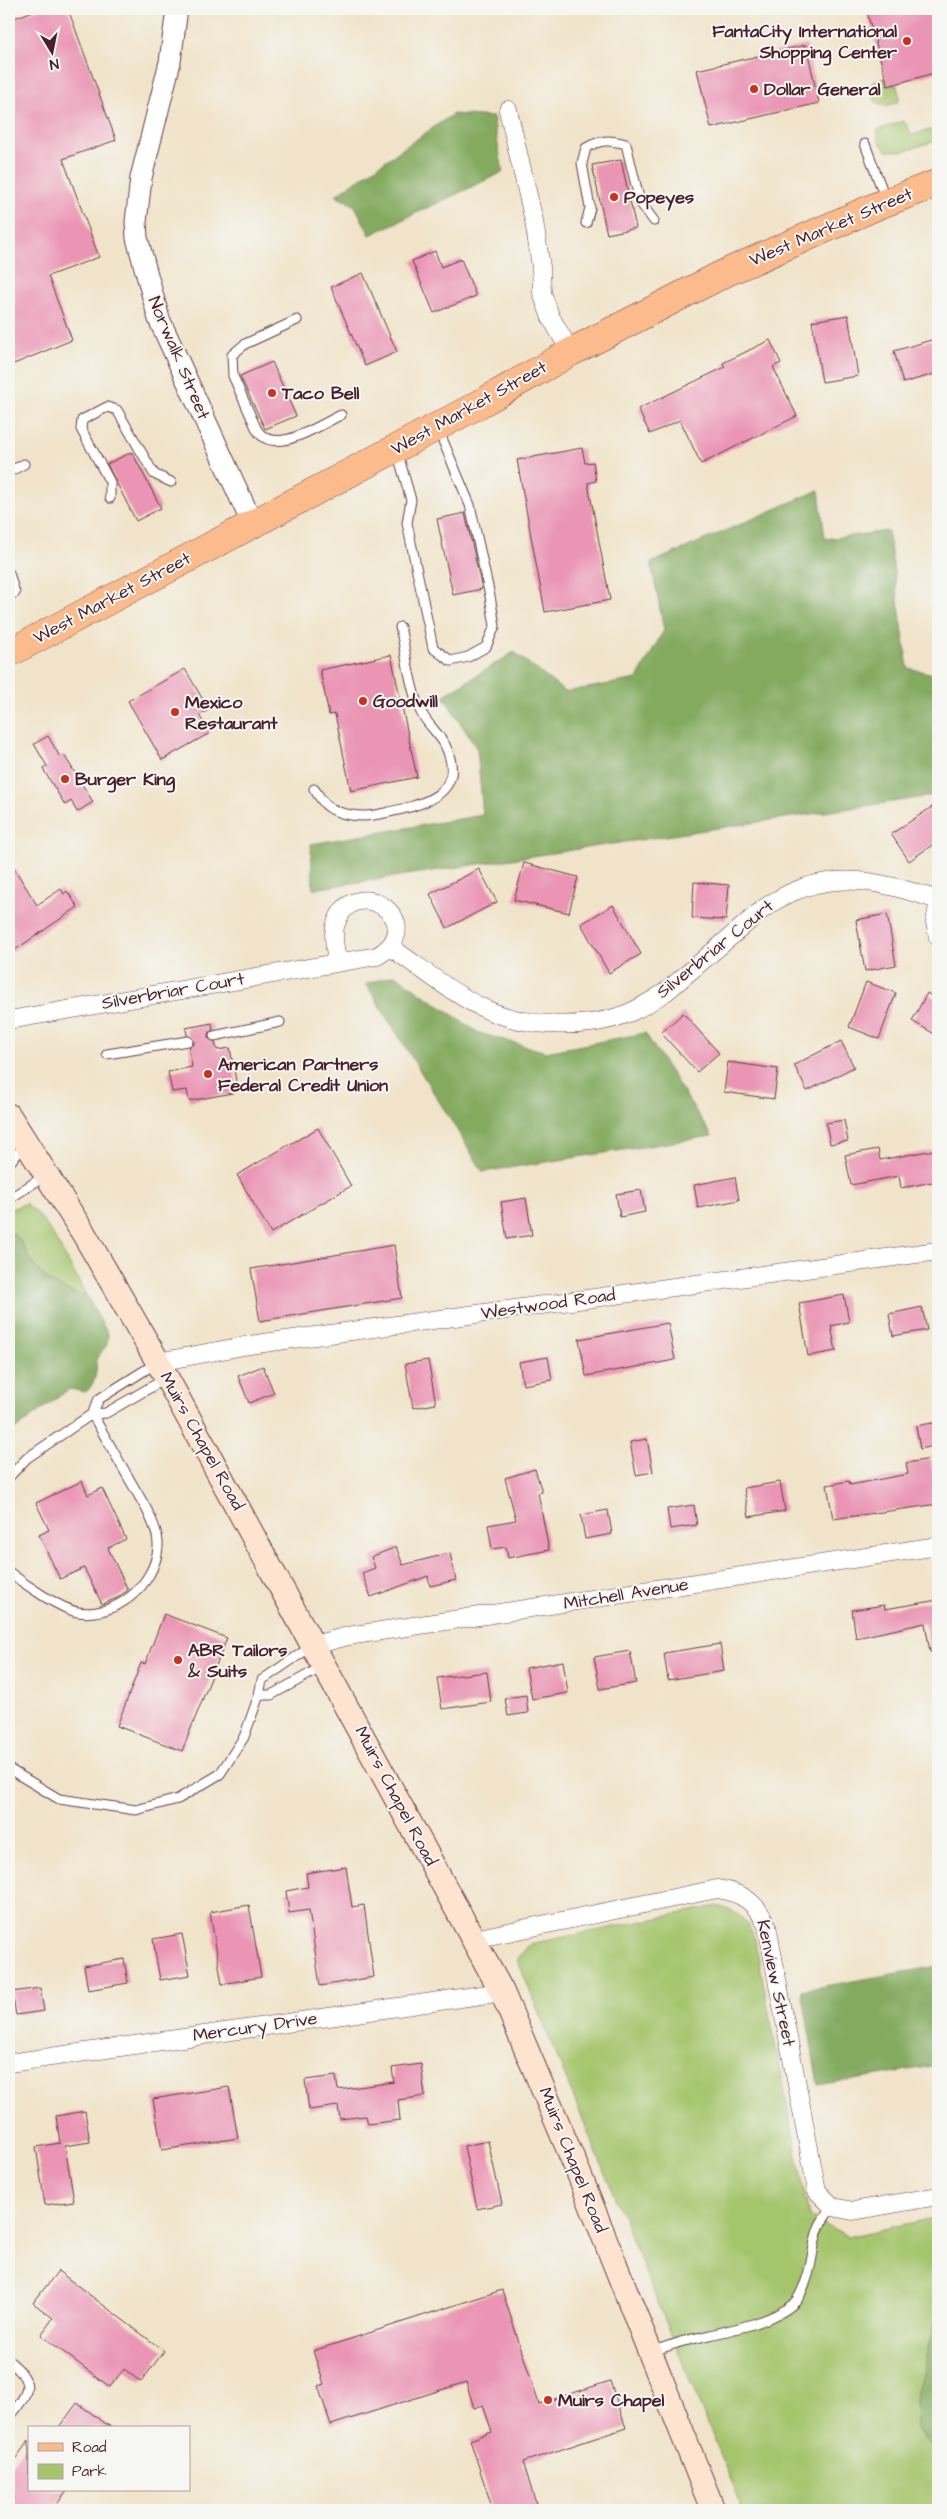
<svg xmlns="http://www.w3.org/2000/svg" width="947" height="2519" viewBox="0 0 947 2519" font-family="'Architects Daughter',sans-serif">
	<rect width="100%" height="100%" fill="#f6f6f2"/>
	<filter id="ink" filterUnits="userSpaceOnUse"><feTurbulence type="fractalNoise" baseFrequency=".02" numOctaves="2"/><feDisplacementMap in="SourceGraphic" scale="10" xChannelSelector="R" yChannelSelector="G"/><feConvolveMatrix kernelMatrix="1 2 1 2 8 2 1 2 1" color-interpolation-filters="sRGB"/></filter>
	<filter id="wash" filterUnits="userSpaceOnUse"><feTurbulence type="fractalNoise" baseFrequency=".0096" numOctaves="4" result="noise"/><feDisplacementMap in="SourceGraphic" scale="20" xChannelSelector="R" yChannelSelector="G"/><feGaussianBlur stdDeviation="1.12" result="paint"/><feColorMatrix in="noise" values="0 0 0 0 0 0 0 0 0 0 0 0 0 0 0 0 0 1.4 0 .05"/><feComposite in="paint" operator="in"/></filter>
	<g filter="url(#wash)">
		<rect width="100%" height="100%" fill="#f0e3c9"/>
		<path fill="#a5c56d" stroke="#78724c" d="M 885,78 L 888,86 L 896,84 L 900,97 L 897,103 L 884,106 L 875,101 L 870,86 L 873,81 Z
			M 903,121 L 907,125 L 911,135 L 938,128 L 938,140 L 904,151 L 887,151 C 881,145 875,138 878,130 Z
			M 26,1203 L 28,1207 C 44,1211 75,1276 85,1293 L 81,1296 L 53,1285 L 31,1262 L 22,1243 L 16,1235 L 9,1232 L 9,1210 Z
			M 717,1906 C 739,1912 742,1916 754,1935 L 809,2216 L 847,2237 L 938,2217 L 938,2311 L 916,2401 L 917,2427 L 938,2459 L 938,2510 L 743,2510 L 517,1959 L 530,1944 Z"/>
		<path fill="#84aa60" stroke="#676446" d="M 453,114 L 493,117 L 503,172 L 370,235 L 355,206 L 336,195 Z
			M 819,490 L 825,539 L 888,531 L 908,668 L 938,675 L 938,795 L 313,889 L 311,844 L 483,815 L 477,749 L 443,696 L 514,652 L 565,692 L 637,679 L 664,630 L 651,563 Z
			M 395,975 L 479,1033 L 546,1052 L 645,1033 L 712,1136 L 483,1172 L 366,984 Z
			M 9,1232 C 24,1239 23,1252 32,1263 C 47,1284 59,1287 81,1296 L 85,1293 L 108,1334 L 107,1345 L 96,1359 C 97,1373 96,1382 86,1392 L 69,1389 L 9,1434 Z
			M 938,1966 L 938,2065 L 818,2085 L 802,1990 Z
			M 938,2311 L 938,2459 L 917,2427 L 916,2401 Z"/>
		<g id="blocks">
			<path fill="#ea95b4" d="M 39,9 L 68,9 L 116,140 L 63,159 L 99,257 L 48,276 L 72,340 L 9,366 L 9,20 Z
				M 866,9 L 938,9 L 938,72 L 888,86 Z
				M 806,45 L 819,103 L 711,128 L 697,70 Z
				M 621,160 L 636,228 L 607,234 L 592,165 Z
				M 435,251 L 441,267 L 461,259 L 476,296 L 434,313 L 412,261 Z
				M 363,273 L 397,352 L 365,366 L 331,287 Z
				M 848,315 L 858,376 L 822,382 L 812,321 Z
				M 938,338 L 938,373 L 903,383 L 894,351 Z
				M 770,340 L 781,363 L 773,367 L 797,416 L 701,464 L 680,420 L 650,434 L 638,409 L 725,367 L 723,363 Z
				M 272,362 L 296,416 L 265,429 L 240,376 Z
				M 582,448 L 585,463 L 593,462 L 596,481 L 588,483 L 610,600 L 545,612 L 517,460 Z
				M 132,452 L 161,508 L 136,521 L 107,464 Z
				M 465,513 L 482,589 L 453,595 L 437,519 Z
				M 391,655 L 417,777 L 351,791 L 335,714 L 329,715 L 320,670 Z
				M 185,669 L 209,710 L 199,715 L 210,733 L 162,760 L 128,701 Z
				M 48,736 L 60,757 L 64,755 L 93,802 L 77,812 L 71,801 L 65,805 L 43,769 L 47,766 L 34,744 Z
				M 938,803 L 938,841 L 909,861 L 891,834 Z
				M 9,860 L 37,905 L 61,889 L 64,894 L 67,891 L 78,907 L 9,954 Z
				M 524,863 L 578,877 L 569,913 L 514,900 Z
				M 479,869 L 497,902 L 447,928 L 430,894 Z
				M 694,882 L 729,885 L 726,920 L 692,918 Z
				M 613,905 L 641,954 L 609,973 L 581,924 Z
				M 887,914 L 896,965 L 865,971 L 856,920 Z
				M 866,982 L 896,993 L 879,1039 L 849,1027 Z
				M 927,993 L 938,1000 L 938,1036 L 912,1021 Z
				M 683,1013 L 719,1053 L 697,1072 L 661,1033 Z
				M 212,1023 L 213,1030 L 208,1034 L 208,1038 L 215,1042 L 217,1050 L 230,1048 L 238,1092 L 189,1101 L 187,1090 L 172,1092 L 168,1072 L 192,1067 L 189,1047 L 194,1044 L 194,1040 L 187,1035 L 186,1028 Z
				M 841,1041 L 854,1067 L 807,1091 L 794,1065 Z
				M 728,1062 L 778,1069 L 774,1099 L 724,1092 Z
				M 844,1120 L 848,1141 L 830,1144 L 826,1123 Z
				M 318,1128 L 351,1186 L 271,1233 L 237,1175 Z
				M 878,1149 L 880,1160 L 934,1150 L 938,1181 L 901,1188 L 899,1176 L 851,1185 L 845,1155 Z
				M 735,1177 L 739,1200 L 698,1208 L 694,1185 Z
				M 641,1190 L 645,1212 L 620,1217 L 616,1194 Z
				M 526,1198 L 532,1235 L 507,1239 L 501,1202 Z
				M 394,1245 L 402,1298 L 260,1321 L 251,1269 Z
				M 844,1295 L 849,1322 L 831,1326 L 836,1351 L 808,1356 L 799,1303 Z
				M 922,1307 L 927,1330 L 893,1336 L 889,1314 Z
				M 668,1323 L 675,1360 L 586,1376 L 579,1339 Z
				M 548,1357 L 552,1380 L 523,1385 L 519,1362 Z
				M 428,1360 L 436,1404 L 413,1408 L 405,1364 Z
				M 263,1366 L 274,1393 L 249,1403 L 238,1376 Z
				M 938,1422 L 938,1445 L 920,1449 L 916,1426 Z
				M 647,1439 L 653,1472 L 636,1475 L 630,1442 Z
				M 931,1459 L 934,1480 L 938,1479 L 938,1504 L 833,1519 L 827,1485 L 849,1481 L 850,1485 L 908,1474 L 906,1463 Z
				M 535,1469 L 542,1492 L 538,1493 L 549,1550 L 508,1558 L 506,1547 L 492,1549 L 488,1525 L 516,1520 L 505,1478 Z
				M 82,1481 L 88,1495 L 102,1488 L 126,1539 L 108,1548 L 128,1590 L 117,1598 L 102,1604 L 84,1568 L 60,1579 L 39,1535 L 49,1530 L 36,1503 Z
				M 780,1482 L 785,1511 L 749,1517 L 744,1488 Z
				M 694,1505 L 697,1525 L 670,1529 L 667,1509 Z
				M 608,1510 L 612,1534 L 585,1539 L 581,1515 Z
				M 396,1547 L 403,1565 L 450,1553 L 456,1580 L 430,1586 L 428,1576 L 371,1597 L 362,1573 L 375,1568 L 371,1557 Z
				M 938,1600 L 938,1651 L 930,1652 L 925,1623 L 856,1638 L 852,1610 L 884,1605 L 885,1609 Z
				M 164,1614 L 227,1638 L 182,1751 L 117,1726 L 141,1663 L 145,1664 Z
				M 720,1644 L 724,1671 L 668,1680 L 664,1653 Z
				M 630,1651 L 636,1683 L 600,1689 L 594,1657 Z
				M 563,1661 L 568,1693 L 532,1699 L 526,1668 Z
				M 487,1672 L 491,1702 L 442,1709 L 437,1678 Z
				M 526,1695 L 528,1713 L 508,1716 L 505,1698 Z
				M 346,1867 L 352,1907 L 364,1905 L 374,1977 L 320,1986 L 309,1910 L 289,1913 L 286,1891 L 308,1887 L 306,1873 Z
				M 249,1905 L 261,1977 L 222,1984 L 210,1912 Z
				M 182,1934 L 190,1975 L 160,1980 L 153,1939 Z
				M 124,1959 L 128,1983 L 88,1990 L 84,1966 Z
				M 40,1988 L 44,2011 L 16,2015 L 12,1992 Z
				M 421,2064 L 425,2096 L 398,2100 L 400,2120 L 368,2124 L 366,2116 L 340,2119 L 338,2106 L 309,2110 L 305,2080 L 336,2076 L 338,2090 L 394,2082 L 392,2068 Z
				M 229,2087 L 238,2138 L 162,2150 L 153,2099 Z
				M 85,2111 L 90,2142 L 65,2146 L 74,2201 L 45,2205 L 36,2147 L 60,2143 L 56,2116 Z
				M 488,2141 L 502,2204 L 477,2209 L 464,2146 Z
				M 58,2271 L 164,2351 L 141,2382 L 124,2369 L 110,2387 L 41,2335 L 53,2318 L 33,2303 Z
				M 502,2290 L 539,2404 L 610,2381 L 626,2428 L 523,2462 L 538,2510 L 493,2510 L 470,2440 L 492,2432 L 483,2405 L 474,2408 L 466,2382 L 331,2425 L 318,2386 L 324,2384 L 313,2351 Z
				M 77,2403 L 112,2428 L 59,2428 Z
				M 29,2440 L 29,2490 L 67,2490 L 53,2510 L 9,2510 L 9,2506 L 15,2497 L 9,2492 L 9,2468 Z"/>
		</g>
	</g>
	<g filter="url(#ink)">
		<use href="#blocks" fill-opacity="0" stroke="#633c43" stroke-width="1"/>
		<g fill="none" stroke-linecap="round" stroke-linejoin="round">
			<defs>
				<path id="service" d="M 865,144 L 886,200
					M 586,223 L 590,208 L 582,163 L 586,148 C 601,139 610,140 626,144 L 640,202 L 654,221
					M 297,320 L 245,344 L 232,355 L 233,376 L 257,430 C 274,457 319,425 341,415
					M 397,451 L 411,500 L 407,523 L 433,648 L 451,661 L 468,657 L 486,647 L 495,626 L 490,596 L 470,505 L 438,429
					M 9,472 L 24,464
					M 110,498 L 110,482 L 81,429 L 82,420 L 107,407 L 117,410 L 154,474 L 171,482
					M 9,573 L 15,593
					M 314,789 C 318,794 321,800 325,804 C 337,816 364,818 380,814 C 417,806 470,797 445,745 C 438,732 425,723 419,708 C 409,684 406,652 400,627
					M 214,1036 L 280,1022
					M 107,1054 L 188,1041
					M 9,1163 L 25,1145
					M 9,1199 L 46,1175
					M 158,1362 L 99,1399 L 92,1414 L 106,1413 L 165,1379
					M 9,1477 L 27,1458 L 92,1414 L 147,1510 C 152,1521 159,1535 158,1547 C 155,1585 116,1618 78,1612 C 60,1609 23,1583 9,1572
					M 312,1646 L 262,1680 L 259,1695 L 271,1695 L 324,1666
					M 9,1769 L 59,1799 L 136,1810 L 178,1799 L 220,1774 L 244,1737 L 259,1695
					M 651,2352 C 662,2348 673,2344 684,2341 C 714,2333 770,2325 793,2304 C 797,2301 801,2293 803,2288 C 818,2258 807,2233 833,2207
					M 9,2361 C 37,2383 28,2393 9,2418"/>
				<path id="minor" d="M 508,110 L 534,221 L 541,267 L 542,293 L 551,318 L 571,352
					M 938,906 L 935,922 L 938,937
					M 390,947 C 419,966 448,991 479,1006 C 522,1028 587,1031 631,1012 C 644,1006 656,998 667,991 L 763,909 C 823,866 874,879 938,900
					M 9,1020 L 377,956 C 434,923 351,867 335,927 C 332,937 336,952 337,962
					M 158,1362 L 249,1345 L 938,1251
					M 314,1645 L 348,1636 L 938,1546
					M 474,1939 L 717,1889 C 742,1892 757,1903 767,1926 L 817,2191 L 833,2207 L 853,2211 L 938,2196
					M 9,2063 L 502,1992"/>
				<path id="tertiary" d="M 177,9 L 170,62 L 141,178 L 136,222 L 137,238 L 159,319 L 252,523"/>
				<path id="secondary" d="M 9,1116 L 84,1234 L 158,1362 L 502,1992 L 579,2174 L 713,2510"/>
				<path id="primary" d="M 9,653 L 476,406 L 571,352 L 725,273 L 879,205 L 938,183"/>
			</defs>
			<use href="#service" stroke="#633c43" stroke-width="11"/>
			<use href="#minor" stroke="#633c43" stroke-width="19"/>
			<use href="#tertiary" stroke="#633c43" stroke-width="23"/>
			<use href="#secondary" stroke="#633c43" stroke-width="26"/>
			<use href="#primary" stroke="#633c43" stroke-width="29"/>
			<use href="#service" stroke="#fff" stroke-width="9"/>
			<use href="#minor" stroke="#fff" stroke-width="18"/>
			<use href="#tertiary" stroke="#fff" stroke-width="21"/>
			<use href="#secondary" stroke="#fde4d1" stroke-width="24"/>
			<use href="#primary" stroke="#fbbb8d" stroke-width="28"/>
		</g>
	</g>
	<g fill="#c8321e" stroke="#f6f6f2" stroke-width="2">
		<circle cx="907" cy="41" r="5"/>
		<circle cx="754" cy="89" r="5"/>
		<circle cx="614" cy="197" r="5"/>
		<circle cx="272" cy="393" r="5"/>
		<circle cx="363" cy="701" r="5"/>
		<circle cx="175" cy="712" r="5"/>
		<circle cx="65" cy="779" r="5"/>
		<circle cx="208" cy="1074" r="5"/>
		<circle cx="178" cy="1660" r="5"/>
		<circle cx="548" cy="2400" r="5"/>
	</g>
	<g text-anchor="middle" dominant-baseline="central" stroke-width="4" stroke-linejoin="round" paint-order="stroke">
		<g font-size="18" font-weight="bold" fill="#4a1f2b" stroke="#f6f6f2" text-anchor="start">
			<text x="897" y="31" text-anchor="end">FantaCity International<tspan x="897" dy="21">Shopping Center</tspan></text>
			<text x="764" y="89">Dollar General</text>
			<text x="624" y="197">Popeyes</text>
			<text x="282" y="393">Taco Bell</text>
			<text x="373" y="701">Goodwill</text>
			<text x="185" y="702">Mexico<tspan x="185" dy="21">Restaurant</tspan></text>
			<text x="75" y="779">Burger King</text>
			<text x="218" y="1064">American Partners<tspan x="218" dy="21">Federal Credit Union</tspan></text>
			<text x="188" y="1650">ABR Tailors<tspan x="188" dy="21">&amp; Suits</tspan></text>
			<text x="558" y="2400">Muirs Chapel</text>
		</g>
		<g font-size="18" fill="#4a1f2b" stroke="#f6f6f2">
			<text transform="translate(831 227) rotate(-23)">West Market Street</text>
			<text transform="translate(179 358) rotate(67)">Norwalk Street</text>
			<text transform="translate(469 408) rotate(-29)">West Market Street</text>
			<text transform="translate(112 598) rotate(-28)">West Market Street</text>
			<text transform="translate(715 949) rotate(-39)">Silverbriar Court</text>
			<text transform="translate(173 991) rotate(-10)">Silverbriar Court</text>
			<text transform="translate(548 1304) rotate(-8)">Westwood Road</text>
			<text transform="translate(202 1441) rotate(61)">Muirs Chapel Road</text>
			<text transform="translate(626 1594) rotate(-9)">Mitchell Avenue</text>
			<text transform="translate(396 1796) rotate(62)">Muirs Chapel Road</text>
			<text transform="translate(776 1983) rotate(78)">Kenview Street</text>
			<text transform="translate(255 2027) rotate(-8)">Mercury Drive</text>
			<text transform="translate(573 2160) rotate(68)">Muirs Chapel Road</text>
		</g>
	</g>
	<rect width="947" height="2519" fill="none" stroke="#f6f6f2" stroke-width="30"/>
	<rect x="28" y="2426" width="162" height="65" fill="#f6f6f2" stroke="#b1a0a2"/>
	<rect x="38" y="2443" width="25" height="8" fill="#fbbb8d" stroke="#b1a0a2"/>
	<text x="72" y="2452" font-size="15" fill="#4a1f2b">Road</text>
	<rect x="38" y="2464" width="25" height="15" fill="#a5c56d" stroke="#b1a0a2"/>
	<text x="72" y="2476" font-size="15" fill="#4a1f2b">Park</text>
	<g transform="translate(52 52) rotate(170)" stroke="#f6f6f2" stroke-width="4" paint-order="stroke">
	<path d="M0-4L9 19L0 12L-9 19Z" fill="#4a1f2b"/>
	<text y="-8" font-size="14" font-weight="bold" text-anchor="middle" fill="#4a1f2b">N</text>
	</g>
</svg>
